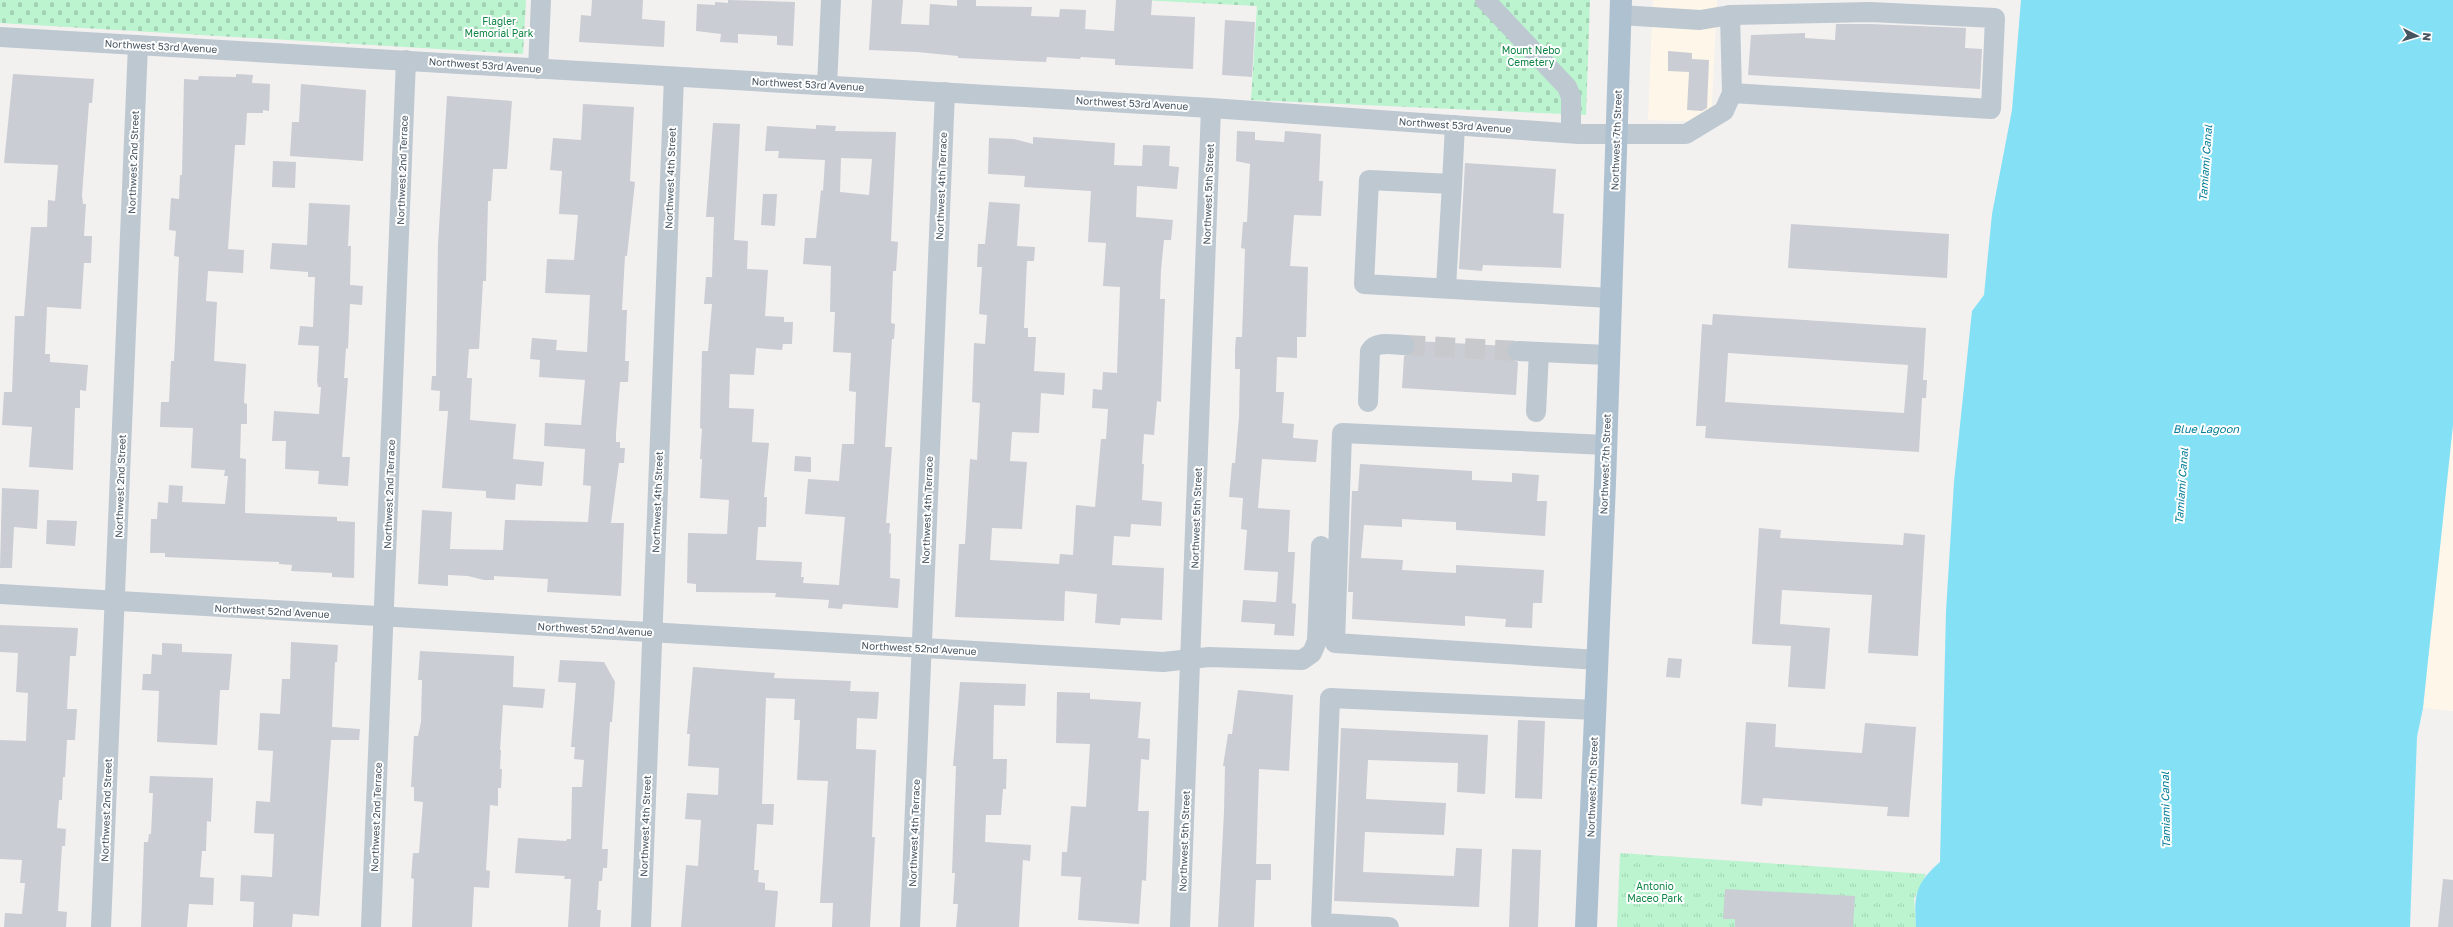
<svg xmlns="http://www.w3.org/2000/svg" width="2453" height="927" font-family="'Golos Text',sans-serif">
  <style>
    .commercial { fill: #fef7e9 }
    .cemetery { fill: url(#cemetery-stones) }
    .park { fill: url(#park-tufts) }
    .water { fill: #84e1f5 }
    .building { fill: #cacdd3; fill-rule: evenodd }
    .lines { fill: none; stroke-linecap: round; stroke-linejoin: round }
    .minor-tunnel { stroke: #c8c9cc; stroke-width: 20; stroke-dasharray: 20 10; stroke-linecap: butt }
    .minor { stroke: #bdc8d1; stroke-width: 20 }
    .major { stroke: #aec1d1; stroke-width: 22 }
    .labels { text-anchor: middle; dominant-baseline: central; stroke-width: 4; stroke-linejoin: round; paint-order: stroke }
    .park-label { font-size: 10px; fill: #0e8445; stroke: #fff }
    .street-label { font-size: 10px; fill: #465460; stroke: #fff }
    .water-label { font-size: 11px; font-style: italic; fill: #037d97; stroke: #fff }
  </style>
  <defs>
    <pattern id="cemetery-stones" width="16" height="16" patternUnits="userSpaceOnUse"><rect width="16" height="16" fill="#bbf4cf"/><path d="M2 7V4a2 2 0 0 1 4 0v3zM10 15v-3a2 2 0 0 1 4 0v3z" fill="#a2d3b4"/></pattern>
    <pattern id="park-tufts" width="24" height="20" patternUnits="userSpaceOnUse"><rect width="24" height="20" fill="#bbf4cf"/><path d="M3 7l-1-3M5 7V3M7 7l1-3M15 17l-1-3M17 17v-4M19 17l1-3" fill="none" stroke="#a2d3b4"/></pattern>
  </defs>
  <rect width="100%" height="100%" fill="#f3f0f0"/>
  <g class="commercial">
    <polygon points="1653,0 1717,0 1711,122 1648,120"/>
    <polygon points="2453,425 2453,711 2423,708"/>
  </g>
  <g class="cemetery">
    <polygon points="0,0 526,0 523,54 0,23"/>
    <polygon points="1139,0 1590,0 1586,115 1251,100 1257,6"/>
  </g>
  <polygon class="park" points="1620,853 1926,874 1914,899 1916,927 1617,927"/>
  <path class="water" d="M 2021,0 L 2453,0 L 2453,425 L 2423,708 L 2417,737 L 2410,927 L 1916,927 C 1914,895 1915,884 1940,862 L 1946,611 L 1954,482 L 1972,311 L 1984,295 L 1992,214 L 2012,110 Z"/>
  <g class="building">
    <polygon points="592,0 643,0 642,19 665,21 664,47 579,42 581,15 591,16"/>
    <polygon points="728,0 795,2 793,46 777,45 777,36 738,34 738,43 720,42 721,34 696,31 697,4 715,5 715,2 728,3"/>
    <polygon points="872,0 903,0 901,24 929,25 930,4 957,6 957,0 976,0 976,6 1032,7 1031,16 1059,17 1060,9 1086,10 1085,29 1114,31 1116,0 1152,0 1151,15 1195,17 1193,69 1115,65 1115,59 1081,57 1080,59 1047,57 1046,62 958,58 958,56 917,52 869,50"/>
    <polygon points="1225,20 1255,22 1252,77 1222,75"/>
    <polygon points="1836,24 1870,24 1966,28 1965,48 1982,49 1980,89 1748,75 1751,35 1805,33 1805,38 1835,40"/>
    <polygon points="1668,51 1692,53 1692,59 1709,60 1707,108 1702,111 1687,110 1689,72 1668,71"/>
    <polygon points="13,74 94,79 92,103 89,103 82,195 83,204 86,204 84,236 92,236 91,263 84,263 81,309 47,307 45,354 50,354 50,362 88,365 86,391 80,390 80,408 75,408 73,470 29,467 32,427 2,425 4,392 12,392 15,316 24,316 31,227 47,227 48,200 55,201 58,165 4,163"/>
    <polygon points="236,74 253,75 252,83 270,84 269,111 263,110 263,113 247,113 245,145 235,145 228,249 244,250 243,273 208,271 206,301 217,302 214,361 246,364 244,403 247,404 247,424 241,424 240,458 246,459 245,513 337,517 337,521 355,522 354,578 332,577 332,573 291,571 292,565 279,564 279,562 165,557 165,553 150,553 151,519 157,519 158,502 168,503 169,485 183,486 182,502 225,504 228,476 224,476 225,470 191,468 193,428 160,427 161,402 169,402 171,361 174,361 179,257 174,256 176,231 169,230 171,198 179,199 180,175 182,175 184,79 198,80 199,76 236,77"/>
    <polygon points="301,84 366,90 363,161 290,156 292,122 299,122"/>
    <polygon points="447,96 512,101 507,169 493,169 491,201 488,201 486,281 483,281 479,349 469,349 467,378 472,378 470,420 516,424 513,459 544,462 542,486 516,484 515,500 486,498 486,491 442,488 448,411 439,411 440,391 431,390 432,376 436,376 438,244"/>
    <polygon points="583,104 634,107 630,181 635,182 627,256 625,256 622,310 627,310 625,361 629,361 628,382 620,382 616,434 616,442 620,442 620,448 625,448 624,463 619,463 611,523 624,523 621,596 547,592 548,579 494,576 494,580 484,580 468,576 448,575 448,586 418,584 422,510 452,512 450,549 503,550 505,520 588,522 591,486 583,485 585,449 544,446 545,423 581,425 585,380 539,377 540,360 530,359 532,338 557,340 556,350 587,352 590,295 545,293 547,259 574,260 578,215 559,214 562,171 550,170 553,138 581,140"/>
    <path d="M 713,123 L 740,124 L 734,240 L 748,241 L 747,269 L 768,270 L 765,316 L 784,317 L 784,322 L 793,322 L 792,344 L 783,344 L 782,350 L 756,348 L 754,375 L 730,374 L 729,408 L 754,409 L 752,442 L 769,443 L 764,497 L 767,497 L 766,527 L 758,527 L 756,560 L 802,562 L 801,577 L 804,577 L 803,583 L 839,585 L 845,517 L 805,514 L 808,479 L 839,481 L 842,444 L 854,444 L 856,392 L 849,391 L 851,353 L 833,352 L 835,312 L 830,312 L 831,266 L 803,264 L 805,238 L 816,238 L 821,190 L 823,191 L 825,160 L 778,158 L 779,151 L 765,151 L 767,126 L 816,129 L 816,125 L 836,126 L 835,131 L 896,132 L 891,241 L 898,242 L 896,271 L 893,271 L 891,323 L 895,324 L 894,339 L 892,339 L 885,447 L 892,447 L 886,523 L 890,523 L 889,534 L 891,533 L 890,578 L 900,579 L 898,608 L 843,604 L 842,609 L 828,608 L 829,600 L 775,597 L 776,593 L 696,592 L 696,584 L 687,583 L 688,533 L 727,534 L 729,500 L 700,498 L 702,459 L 700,459 L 702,429 L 700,428 L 702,351 L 708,351 L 712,304 L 704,304 L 706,277 L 712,277 L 714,217 L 706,217 ZM 841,158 L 872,159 L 869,195 L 840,192 Z"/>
    <polygon points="1237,131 1255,132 1255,140 1284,142 1285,131 1321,134 1319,181 1323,181 1321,216 1294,215 1290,266 1308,267 1306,337 1297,337 1297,358 1277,357 1276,392 1284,392 1282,423 1294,424 1293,438 1318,440 1316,462 1262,459 1258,508 1290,510 1288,552 1295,552 1292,603 1296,604 1294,636 1274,635 1275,624 1241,622 1243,600 1276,602 1278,572 1244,570 1247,530 1241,529 1243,498 1229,497 1232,463 1235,463 1239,417 1240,369 1235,369 1235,349 1236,337 1242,337 1245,249 1241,248 1243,222 1247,222 1250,164 1236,161"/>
    <polygon points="1033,137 1115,143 1114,165 1142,166 1143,145 1170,146 1169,166 1179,167 1177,189 1137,186 1136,217 1173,220 1171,240 1164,240 1161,270 1160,299 1165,299 1161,402 1157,401 1154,435 1144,434 1142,464 1144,464 1142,500 1162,502 1161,526 1131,524 1130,537 1114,536 1112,565 1164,568 1162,620 1121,618 1120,625 1095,623 1097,594 1065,591 1064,621 955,617 959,544 965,544 970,459 977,460 980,403 972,402 974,343 985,344 987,315 979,314 982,267 977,267 978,244 985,244 989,202 1020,204 1017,246 1035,247 1034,261 1027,261 1024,328 1028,328 1028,337 1036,337 1034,371 1065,373 1064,395 1041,393 1039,433 1012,432 1010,461 1027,462 1022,529 992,528 990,560 1059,564 1060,554 1073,555 1076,505 1095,507 1101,439 1106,439 1108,409 1092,408 1093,389 1102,390 1103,372 1117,373 1120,287 1103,286 1106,243 1088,242 1091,191 1024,187 1025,176 988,174 989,138 1014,139 1033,144"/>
    <polygon points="273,161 296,162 295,188 272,187"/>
    <polygon points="1465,163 1556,169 1553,213 1564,214 1561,268 1483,265 1482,271 1459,269"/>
    <polygon points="763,194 777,194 775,226 761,225"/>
    <polygon points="309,203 350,205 348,246 351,246 350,285 363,286 362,305 350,304 348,349 346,348 344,378 348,378 342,457 350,457 348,486 318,484 319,471 285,469 286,441 272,441 274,411 319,414 321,387 318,387 317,381 319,346 298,345 300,326 313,327 315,277 308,277 308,272 270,269 272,243 307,245"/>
    <polygon points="1791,224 1949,234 1947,278 1788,268"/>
    <path d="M 1713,314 L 1926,328 L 1923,380 L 1927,380 L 1926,398 L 1922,398 L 1919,452 L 1705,438 L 1706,426 L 1696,426 L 1702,324 L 1712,325 ZM 1728,353 L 1908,365 L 1904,413 L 1725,402 Z"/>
    <polygon points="1416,341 1508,346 1508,357 1518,362 1516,395 1402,388 1404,356 1414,351"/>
    <polygon points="795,456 811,457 811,472 794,471"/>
    <polygon points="1360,464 1472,471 1472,480 1512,482 1512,473 1539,475 1537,501 1547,501 1545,536 1456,530 1456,522 1402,519 1402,527 1364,525 1361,558 1403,560 1402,570 1456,573 1456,565 1544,570 1542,603 1533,603 1532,628 1505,627 1506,619 1465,616 1465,626 1352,619 1353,592 1348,592 1352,491 1358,491"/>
    <polygon points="2,488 39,490 37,529 14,527 12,568 0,568"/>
    <polygon points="47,520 77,521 75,546 46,544"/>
    <polygon points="1759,528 1781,530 1780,538 1903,545 1904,533 1925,535 1918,656 1868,653 1872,595 1782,590 1780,624 1830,628 1825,689 1788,687 1791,646 1752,644"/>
    <polygon points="0,625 78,628 76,656 70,656 67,709 77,709 75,740 67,740 65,777 63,777 62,800 59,800 57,828 66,829 65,846 62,846 58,911 67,912 66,927 4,927 5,913 22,914 25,883 20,883 22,860 0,859 0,740 26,741 28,693 16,692 18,653 0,652"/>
    <polygon points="291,642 338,645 337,662 335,662 332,727 360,729 359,740 331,740 319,916 293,914 292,927 253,927 254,902 240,901 241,875 272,877 274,834 254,833 256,801 270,802 273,751 258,750 260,713 280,714 282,679 290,679"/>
    <polygon points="162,643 182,644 182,652 232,654 229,690 220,690 217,745 157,742 159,691 142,690 143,674 151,674 152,654 162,655"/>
    <polygon points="420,651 514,656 513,687 545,689 543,708 503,705 500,750 501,750 500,769 502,769 501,788 498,788 498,806 490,805 486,870 490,871 489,888 474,887 472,927 412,927 414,879 411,878 413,853 419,853 423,802 414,801 414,787 411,787 414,736 418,736 421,722 422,680 418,680"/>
    <polygon points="1668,658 1682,659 1680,678 1666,677"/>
    <polygon points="560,660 604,662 615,682 612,722 610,722 602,849 608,849 607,868 603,868 602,881 599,881 597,910 601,910 600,927 568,927 571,879 564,879 565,876 515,873 518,838 566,841 567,839 571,839 572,787 582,787 584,760 574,759 575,747 571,747 576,683 558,682"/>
    <polygon points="693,667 775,673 774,678 851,681 850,691 879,692 877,719 857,718 856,749 876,750 872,837 875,837 870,927 832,927 833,903 820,903 828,781 797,780 800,720 794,720 795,699 766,698 762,804 774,804 773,825 757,824 754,870 759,870 758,882 765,883 765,890 778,891 775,927 681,927 686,865 698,866 701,820 685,819 687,793 718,795 719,768 688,766 690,734 687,734"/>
    <polygon points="960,682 1026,684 1025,706 994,705 993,759 1007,759 1006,789 1003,789 1001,815 986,815 985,842 1031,845 1030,861 1023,860 1019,927 956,927 958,904 953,904 955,873 952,873 956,766 953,766"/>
    <polygon points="1238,690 1293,695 1289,771 1259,769 1256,864 1271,864 1271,880 1256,880 1254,927 1218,927 1224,812 1225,766 1223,766 1228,734 1232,734"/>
    <polygon points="1057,692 1090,693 1090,699 1141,702 1138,738 1150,739 1149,760 1141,759 1138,811 1149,811 1146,881 1142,880 1139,924 1078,920 1081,877 1061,876 1062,852 1067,852 1071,806 1086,807 1090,744 1056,743"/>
    <polygon points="1518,720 1545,721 1542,799 1515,798"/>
    <polygon points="1746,722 1776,724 1775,747 1862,753 1865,723 1916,727 1909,817 1887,816 1888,807 1763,798 1762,806 1741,804"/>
    <polygon points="1341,728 1488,735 1485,794 1457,792 1458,763 1368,760 1366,799 1446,803 1444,835 1365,832 1363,872 1454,876 1456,848 1482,849 1479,907 1334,901"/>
    <polygon points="150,776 213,778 211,822 207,821 206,851 202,851 200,877 214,878 213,905 189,904 187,927 141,927 144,842 148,842 149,834 151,834 153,793 149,793"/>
    <polygon points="1512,849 1541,850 1538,927 1509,927"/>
    <polygon points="2443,879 2453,880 2453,927 2438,927"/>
    <polygon points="1725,889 1855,896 1853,927 1735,927 1735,919 1723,919"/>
  </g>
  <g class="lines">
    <polyline class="minor-tunnel" points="1405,345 1518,351"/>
    <g class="minor">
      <polyline points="1485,0 1567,87 1571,97 1571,133"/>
      <polyline points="1730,15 1732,93"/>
      <polyline points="0,37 1211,108 1579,134 1686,134 1724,111 1732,93 1991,109 1995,18 1870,12 1730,15 1700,20 1620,15"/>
      <polyline points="538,69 541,0"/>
      <polyline points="827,85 831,0"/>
      <polyline points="1455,125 1452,184 1369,180 1364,284 1610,298"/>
      <polyline points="1446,287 1452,184"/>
      <polyline points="1518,351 1539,352"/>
      <path d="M 1368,402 L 1370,351 C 1377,340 1394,345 1405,345"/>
      <polyline points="1536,412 1539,352 1608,355"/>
      <polyline points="0,594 1163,662 1209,657 1302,660 1312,653 1317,641 1321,546"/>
      <polyline points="1598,660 1335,643 1342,433 1606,445"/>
      <polyline points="101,927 138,45"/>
      <polyline points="371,927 406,60"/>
      <polyline points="641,927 674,77"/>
      <polyline points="910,927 945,92"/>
      <polyline points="1180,927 1211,108"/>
      <polyline points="1389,927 1321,923 1330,698 1596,710"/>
    </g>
    <polyline class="major" points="1586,927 1605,483 1621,0"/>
  </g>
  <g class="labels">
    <g class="park-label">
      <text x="499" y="21">Flagler<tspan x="499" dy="12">Memorial Park</tspan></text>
      <text x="1531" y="50">Mount Nebo<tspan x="1531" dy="12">Cemetery</tspan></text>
      <text x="1655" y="886">Antonio<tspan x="1655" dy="12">Maceo Park</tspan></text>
    </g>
    <g class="street-label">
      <text transform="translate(161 46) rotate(3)">Northwest 53rd Avenue</text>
      <text transform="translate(485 65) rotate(4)">Northwest 53rd Avenue</text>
      <text transform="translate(808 84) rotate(3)">Northwest 53rd Avenue</text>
      <text transform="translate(1132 103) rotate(3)">Northwest 53rd Avenue</text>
      <text transform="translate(1455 125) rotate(4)">Northwest 53rd Avenue</text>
      <text transform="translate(1616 140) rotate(-88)">Northwest 7th Street</text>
      <text transform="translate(133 162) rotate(-88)">Northwest 2nd Street</text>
      <text transform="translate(402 170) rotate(-88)">Northwest 2nd Terrace</text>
      <text transform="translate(670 178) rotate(-88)">Northwest 4th Street</text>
      <text transform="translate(941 186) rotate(-88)">Northwest 4th Terrace</text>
      <text transform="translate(1208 194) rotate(-88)">Northwest 5th Street</text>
      <text transform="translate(1605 464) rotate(-88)">Northwest 7th Street</text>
      <text transform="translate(120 486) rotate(-88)">Northwest 2nd Street</text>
      <text transform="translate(389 494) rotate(-88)">Northwest 2nd Terrace</text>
      <text transform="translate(657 502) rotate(-88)">Northwest 4th Street</text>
      <text transform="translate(927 510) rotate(-88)">Northwest 4th Terrace</text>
      <text transform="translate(1196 518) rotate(-88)">Northwest 5th Street</text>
      <text transform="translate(272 611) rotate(3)">Northwest 52nd Avenue</text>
      <text transform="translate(595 629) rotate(3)">Northwest 52nd Avenue</text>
      <text transform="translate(919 648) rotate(3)">Northwest 52nd Avenue</text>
      <text transform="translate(1592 787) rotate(-88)">Northwest 7th Street</text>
      <text transform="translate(106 810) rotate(-88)">Northwest 2nd Street</text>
      <text transform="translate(376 817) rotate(-88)">Northwest 2nd Terrace</text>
      <text transform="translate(645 826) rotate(-88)">Northwest 4th Street</text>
      <text transform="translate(914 833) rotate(-88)">Northwest 4th Terrace</text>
      <text transform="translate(1184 841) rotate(-88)">Northwest 5th Street</text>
    </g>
    <g class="water-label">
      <text transform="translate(2205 163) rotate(-86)">Tamiami Canal</text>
      <text x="2206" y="428">Blue Lagoon</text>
      <text transform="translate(2181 486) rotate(-86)">Tamiami Canal</text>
      <text transform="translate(2165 810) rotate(-91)">Tamiami Canal</text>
    </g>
  </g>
  <g transform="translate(2417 36) rotate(95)" stroke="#ffffff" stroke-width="3" paint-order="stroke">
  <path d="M0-3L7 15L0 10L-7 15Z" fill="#465460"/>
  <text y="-6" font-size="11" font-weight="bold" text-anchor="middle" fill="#465460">N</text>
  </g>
</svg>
